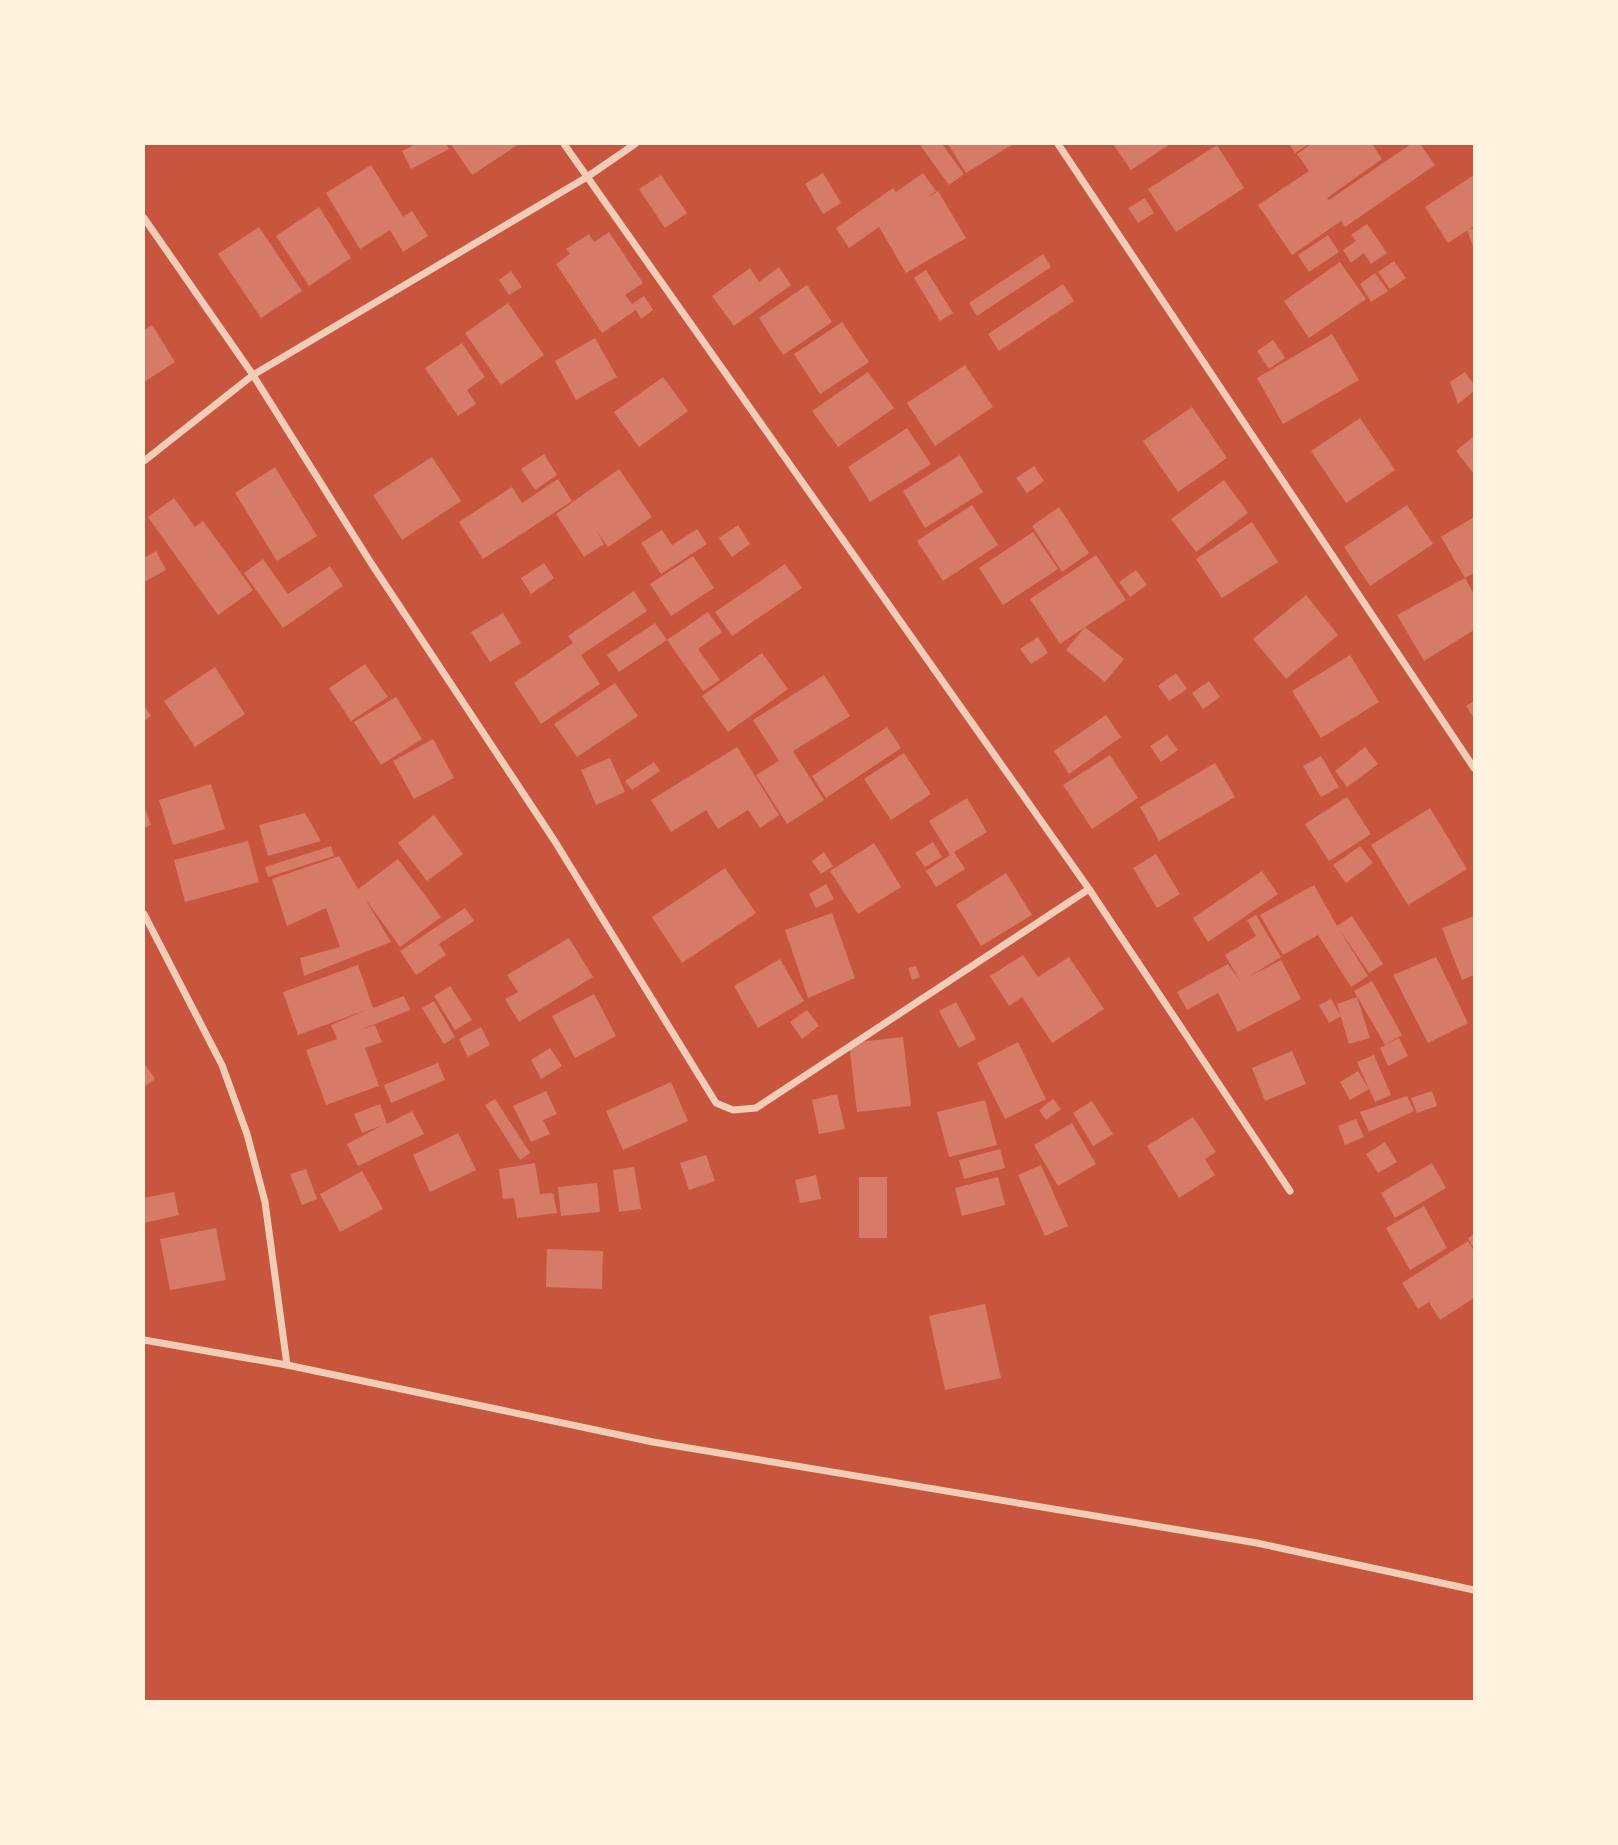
<svg xmlns="http://www.w3.org/2000/svg" width="1618" height="1845" font-family="Bitter,serif">
  <style>
    .building { fill: #d67c66 }
    .lines { fill: none; stroke-linecap: round; stroke-linejoin: round }
    .minor { stroke: #f1ccb7; stroke-width: 7 }
  </style>
  <rect width="100%" height="100%" fill="#c8553d"/>
  <g class="building">
    <polygon points="416,144 446,144 449,149 411,169 402,151"/>
    <polygon points="451,144 519,144 472,175"/>
    <polygon points="923,144 942,144 964,174 949,185 920,145"/>
    <polygon points="948,144 1013,144 966,173"/>
    <polygon points="1113,144 1170,144 1131,170"/>
    <polygon points="1289,144 1309,144 1295,153"/>
    <polygon points="1311,144 1372,144 1382,159 1327,198 1329,200 1411,144 1420,144 1435,165 1345,227 1341,221 1292,255 1258,205 1309,171 1297,154"/>
    <polygon points="1217,145 1244,188 1176,232 1148,189"/>
    <polygon points="371,165 403,217 412,211 428,236 403,252 390,230 360,249 326,193"/>
    <polygon points="823,173 841,203 823,214 805,184"/>
    <polygon points="923,173 936,191 925,199 938,191 966,238 906,273 879,227 849,248 836,228 893,188 896,192"/>
    <polygon points="661,175 687,213 665,228 639,189"/>
    <polygon points="1474,175 1474,226 1448,243 1425,207"/>
    <polygon points="1145,198 1154,213 1138,223 1128,208"/>
    <polygon points="319,207 351,258 309,286 276,236"/>
    <polygon points="1367,224 1387,253 1371,264 1364,253 1351,263 1343,250 1356,241 1351,235"/>
    <polygon points="259,227 302,291 261,318 218,254"/>
    <polygon points="1474,228 1474,249 1467,230"/>
    <polygon points="609,232 643,283 625,295 632,304 644,296 653,310 641,319 636,310 602,333 556,264 570,254 566,249 589,234 594,242"/>
    <polygon points="1328,235 1339,252 1309,272 1298,255"/>
    <polygon points="1043,254 1051,267 977,316 969,303"/>
    <polygon points="1394,261 1406,278 1390,289 1378,272"/>
    <polygon points="1340,262 1366,299 1309,338 1284,301"/>
    <polygon points="779,267 791,285 734,326 712,296 750,268 759,282"/>
    <polygon points="926,270 953,313 940,321 914,278"/>
    <polygon points="511,271 522,287 509,295 499,280"/>
    <polygon points="1375,273 1388,291 1371,302 1360,284"/>
    <polygon points="1063,284 1074,301 999,351 988,334"/>
    <polygon points="807,285 832,322 783,355 759,318"/>
    <polygon points="508,303 544,355 501,385 465,333"/>
    <polygon points="842,322 869,362 820,394 794,354"/>
    <polygon points="152,325 175,362 144,382 144,330"/>
    <polygon points="1332,334 1359,380 1283,424 1257,378"/>
    <polygon points="595,338 617,377 576,400 555,361"/>
    <polygon points="1273,340 1285,358 1269,369 1257,351"/>
    <polygon points="462,343 485,377 467,390 476,404 458,416 425,368"/>
    <polygon points="965,365 993,407 935,446 907,403"/>
    <polygon points="868,372 894,408 838,447 812,411"/>
    <polygon points="1465,372 1474,385 1474,391 1458,404 1450,382"/>
    <polygon points="663,377 688,411 639,447 614,412"/>
    <polygon points="1192,407 1227,458 1178,492 1143,441"/>
    <polygon points="1360,418 1395,470 1346,503 1311,451"/>
    <polygon points="907,428 931,464 870,502 848,467"/>
    <polygon points="1474,436 1474,474 1456,451"/>
    <polygon points="544,454 557,475 535,490 521,469"/>
    <polygon points="960,455 983,492 925,528 903,491"/>
    <polygon points="432,457 461,501 402,540 373,495"/>
    <polygon points="1034,466 1044,481 1027,493 1016,478"/>
    <polygon points="275,467 317,536 277,561 235,493"/>
    <polygon points="619,469 652,517 608,547 596,530 604,544 584,557 556,514"/>
    <polygon points="558,479 572,501 483,559 459,522 512,487 522,503"/>
    <polygon points="1224,480 1248,513 1196,552 1171,519"/>
    <polygon points="174,498 195,527 203,521 253,590 218,615 148,517"/>
    <polygon points="972,505 998,545 943,581 917,541"/>
    <polygon points="1407,505 1433,544 1370,586 1344,547"/>
    <polygon points="1059,507 1089,553 1062,572 1032,526"/>
    <polygon points="1474,517 1474,573 1465,578 1474,594 1474,630 1424,661 1397,615 1465,578 1441,537"/>
    <polygon points="1252,522 1278,562 1222,598 1196,559"/>
    <polygon points="738,525 750,544 732,557 719,538"/>
    <polygon points="697,529 707,544 661,574 641,543 662,530 672,545"/>
    <polygon points="1033,532 1058,569 1003,605 979,568"/>
    <polygon points="156,551 166,570 144,582 144,558"/>
    <polygon points="1096,555 1126,600 1085,627 1124,659 1105,682 1066,650 1085,627 1060,644 1030,599"/>
    <polygon points="693,556 714,588 671,616 650,584"/>
    <polygon points="263,559 288,594 330,566 343,586 283,628 244,573"/>
    <polygon points="544,563 554,578 531,594 521,578"/>
    <polygon points="785,564 802,588 732,636 715,612"/>
    <polygon points="1136,570 1147,585 1130,597 1119,582"/>
    <polygon points="634,591 647,611 581,655 600,684 541,724 514,683 573,643 568,636"/>
    <polygon points="1306,595 1338,635 1286,679 1253,639"/>
    <polygon points="708,612 722,632 698,649 720,680 703,691 667,640"/>
    <polygon points="503,613 521,643 490,662 471,632"/>
    <polygon points="655,623 667,640 619,672 607,655"/>
    <polygon points="1038,637 1048,653 1031,664 1020,649"/>
    <polygon points="762,653 788,689 728,732 702,696"/>
    <polygon points="1350,655 1379,702 1321,738 1292,691"/>
    <polygon points="365,664 388,697 351,721 329,688"/>
    <polygon points="215,667 245,714 195,747 164,701"/>
    <polygon points="1176,673 1187,689 1169,701 1158,686"/>
    <polygon points="824,675 850,716 793,751 824,800 787,824 756,775 779,761 753,720"/>
    <polygon points="1209,681 1220,697 1203,709 1192,693"/>
    <polygon points="615,683 638,716 577,757 554,724"/>
    <polygon points="396,697 422,739 381,765 354,722"/>
    <polygon points="1474,701 1474,718 1466,706"/>
    <polygon points="144,705 151,716 144,721"/>
    <polygon points="1106,715 1121,737 1069,774 1054,751"/>
    <polygon points="887,727 901,748 826,798 812,776"/>
    <polygon points="1167,735 1178,750 1161,762 1150,746"/>
    <polygon points="433,739 454,778 414,799 393,761"/>
    <polygon points="737,747 779,815 760,828 748,810 718,829 706,810 671,832 651,800"/>
    <polygon points="1365,747 1378,764 1347,787 1335,771"/>
    <polygon points="904,753 931,794 891,820 864,779"/>
    <polygon points="1110,755 1138,798 1092,829 1063,785"/>
    <polygon points="1321,756 1339,787 1321,797 1303,766"/>
    <polygon points="610,758 625,792 596,805 581,770"/>
    <polygon points="654,762 660,771 632,790 625,781"/>
    <polygon points="1215,763 1235,797 1159,841 1140,807"/>
    <polygon points="211,784 225,829 173,845 159,800"/>
    <polygon points="1347,797 1371,834 1329,861 1305,824"/>
    <polygon points="967,798 987,832 954,852 965,869 936,887 926,871 950,855 929,821"/>
    <polygon points="144,806 151,825 144,828"/>
    <polygon points="1430,808 1467,869 1408,905 1371,845"/>
    <polygon points="305,813 321,841 268,856 259,825"/>
    <polygon points="434,815 463,854 427,881 398,843"/>
    <polygon points="248,841 259,882 185,902 174,860"/>
    <polygon points="933,842 942,857 925,867 915,853"/>
    <polygon points="874,843 901,887 858,914 830,871"/>
    <polygon points="331,846 334,856 268,877 265,867"/>
    <polygon points="1360,846 1373,863 1346,883 1333,865"/>
    <polygon points="824,852 833,866 821,874 812,861"/>
    <polygon points="1156,854 1180,894 1157,908 1133,868"/>
    <polygon points="339,856 358,889 398,859 441,917 400,947 364,897 391,942 304,976 300,958 340,947 326,908 287,926 272,879"/>
    <polygon points="725,868 756,913 682,963 652,917"/>
    <polygon points="1262,871 1278,894 1208,942 1193,918"/>
    <polygon points="1006,873 1032,915 981,946 956,905"/>
    <polygon points="826,884 834,899 816,908 809,894"/>
    <polygon points="1314,885 1337,926 1352,916 1383,964 1369,973 1339,929 1368,976 1351,987 1318,935 1283,955 1260,915"/>
    <polygon points="465,908 474,921 439,944 446,955 416,975 400,951"/>
    <polygon points="832,913 855,978 808,998 785,930"/>
    <polygon points="1256,915 1281,957 1248,977 1281,960 1301,999 1238,1032 1218,993 1187,1010 1177,992 1228,964 1241,982 1225,955 1256,936 1247,920"/>
    <polygon points="1474,916 1474,975 1462,980 1442,928"/>
    <polygon points="569,938 593,977 519,1022 505,999 518,992 507,975"/>
    <polygon points="1023,955 1038,977 1069,957 1104,1009 1052,1043 1022,997 1009,1006 990,976"/>
    <polygon points="1436,957 1468,1023 1428,1043 1393,975"/>
    <polygon points="780,959 804,1001 758,1028 734,986"/>
    <polygon points="358,965 373,1008 404,996 410,1010 357,1031 375,1025 382,1042 365,1048 379,1086 326,1105 306,1050 337,1039 331,1025 369,1009 298,1035 283,992"/>
    <polygon points="916,966 920,977 912,980 908,968"/>
    <polygon points="1372,981 1402,1035 1385,1045 1354,991"/>
    <polygon points="450,986 472,1020 455,1030 434,996"/>
    <polygon points="594,994 616,1036 575,1058 552,1016"/>
    <polygon points="1357,997 1370,1038 1349,1044 1337,1004"/>
    <polygon points="1331,999 1341,1016 1329,1023 1319,1005"/>
    <polygon points="434,1001 455,1037 444,1044 422,1008"/>
    <polygon points="956,1002 976,1039 959,1048 939,1011"/>
    <polygon points="807,1010 819,1026 802,1039 790,1022"/>
    <polygon points="481,1027 490,1045 468,1057 459,1039"/>
    <polygon points="903,1037 911,1106 857,1112 849,1043"/>
    <polygon points="1399,1038 1408,1056 1388,1066 1380,1048"/>
    <polygon points="1018,1042 1046,1099 1005,1119 977,1063"/>
    <polygon points="550,1048 562,1066 541,1079 531,1060"/>
    <polygon points="1292,1051 1306,1084 1265,1101 1252,1068"/>
    <polygon points="1374,1055 1391,1095 1375,1102 1357,1062"/>
    <polygon points="144,1063 155,1079 144,1087"/>
    <polygon points="438,1063 445,1080 391,1103 384,1085"/>
    <polygon points="1358,1071 1369,1089 1350,1100 1340,1082"/>
    <polygon points="671,1082 688,1121 623,1150 606,1111"/>
    <polygon points="546,1091 557,1114 543,1120 550,1134 531,1142 513,1106"/>
    <polygon points="1432,1091 1437,1106 1417,1113 1411,1098"/>
    <polygon points="837,1094 845,1129 819,1134 812,1100"/>
    <polygon points="1407,1096 1414,1111 1369,1132 1360,1112"/>
    <polygon points="495,1099 530,1153 520,1160 485,1105"/>
    <polygon points="1053,1099 1061,1109 1046,1120 1039,1110"/>
    <polygon points="985,1100 997,1145 949,1157 937,1112"/>
    <polygon points="1092,1101 1113,1134 1093,1146 1073,1113"/>
    <polygon points="380,1104 387,1124 412,1111 424,1134 358,1166 347,1144 383,1125 362,1133 354,1114"/>
    <polygon points="1193,1117 1216,1152 1205,1159 1215,1175 1179,1198 1147,1146"/>
    <polygon points="1356,1119 1364,1137 1345,1145 1338,1126"/>
    <polygon points="1072,1123 1096,1164 1058,1186 1034,1145"/>
    <polygon points="458,1133 476,1170 430,1192 413,1155"/>
    <polygon points="1385,1142 1397,1162 1378,1173 1366,1154"/>
    <polygon points="1000,1149 1005,1168 964,1179 959,1160"/>
    <polygon points="706,1155 715,1181 689,1190 680,1163"/>
    <polygon points="535,1163 540,1194 553,1193 557,1213 517,1218 514,1198 503,1199 499,1169"/>
    <polygon points="1432,1163 1446,1188 1395,1218 1381,1193"/>
    <polygon points="1041,1165 1068,1226 1045,1236 1018,1175"/>
    <polygon points="634,1167 641,1209 619,1212 613,1170"/>
    <polygon points="306,1169 317,1199 302,1205 290,1174"/>
    <polygon points="362,1171 383,1209 340,1232 320,1194"/>
    <polygon points="816,1175 821,1199 800,1203 795,1180"/>
    <rect x="859" y="1177" width="28" height="61"/>
    <polygon points="998,1177 1005,1205 962,1216 955,1188"/>
    <polygon points="597,1183 600,1212 561,1216 558,1187"/>
    <polygon points="174,1192 179,1215 144,1223 144,1198"/>
    <polygon points="1424,1206 1447,1248 1410,1270 1386,1228"/>
    <polygon points="216,1228 226,1280 170,1290 160,1239"/>
    <polygon points="1474,1234 1474,1249 1468,1238"/>
    <polygon points="1468,1241 1474,1251 1474,1298 1440,1320 1429,1302 1418,1309 1402,1283"/>
    <polygon points="547,1249 603,1251 602,1289 546,1287"/>
    <polygon points="985,1304 1001,1378 945,1390 929,1316"/>
  </g>
  <g class="lines">
    <g class="minor">
      <polyline points="564,144 1089,889 1290,1191"/>
      <polyline points="1058,144 1474,768"/>
      <polyline points="144,218 253,375 371,563 554,840 716,1103 733,1110 756,1108 1089,889"/>
      <polyline points="144,461 253,375 587,177 635,144"/>
      <polyline points="144,914 222,1065 247,1134 265,1202 287,1365"/>
      <polyline points="144,1340 287,1365 653,1442 1257,1543 1474,1590"/>
    </g>
  </g>
  <rect width="1618" height="1845" fill="none" stroke="#fff3e0" stroke-width="290"/>
</svg>
